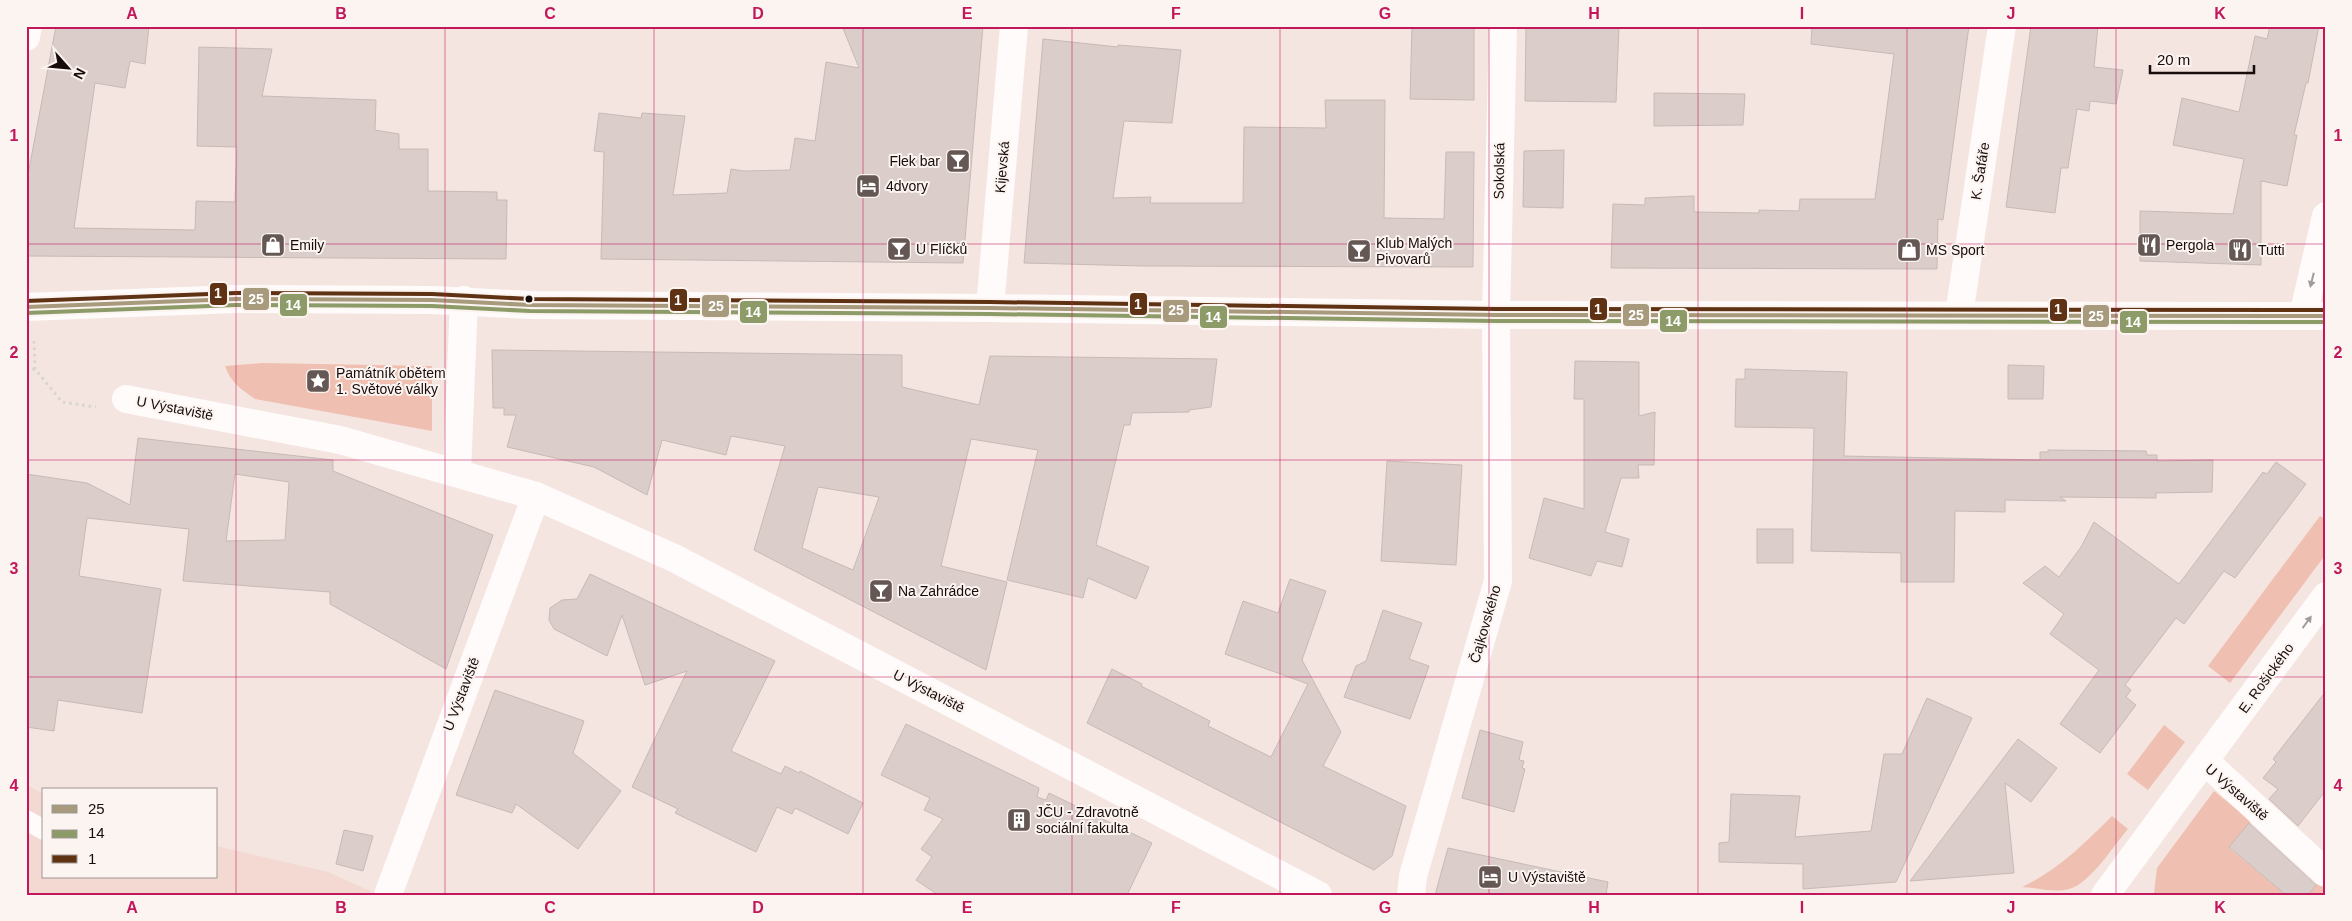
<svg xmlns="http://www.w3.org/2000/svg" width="2352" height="921" font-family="Arial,sans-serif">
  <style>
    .built { fill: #f3d9d1 }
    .green { fill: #efc0b1 }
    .building { fill: #dbcdc9; stroke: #c7bab6; fill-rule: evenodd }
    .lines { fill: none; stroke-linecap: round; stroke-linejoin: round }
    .path { stroke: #d8d4d2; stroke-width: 3; stroke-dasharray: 2.5 4; stroke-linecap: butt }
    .service { stroke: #fefbfa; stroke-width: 20 }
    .minor { stroke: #fefbfa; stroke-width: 28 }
    .tertiary { stroke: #fefbfa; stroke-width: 28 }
    .bus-1-casing { stroke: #fbf4f1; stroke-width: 8 }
    .bus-2-casing { stroke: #fbf4f1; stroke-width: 8 }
    .bus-3-casing { stroke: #fbf4f1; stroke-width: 8 }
    .bus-1 { stroke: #a89a7c; stroke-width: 4 }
    .bus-2 { stroke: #8d9b69; stroke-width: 4 }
    .bus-3 { stroke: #603214; stroke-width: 4 }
    .oneway { fill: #a29b9a }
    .grid { fill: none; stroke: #c2185b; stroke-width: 1; stroke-opacity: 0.55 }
    .bus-dot { fill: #170c09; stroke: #fbf4f1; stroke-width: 2 }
    .labels { text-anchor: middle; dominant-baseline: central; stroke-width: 4; stroke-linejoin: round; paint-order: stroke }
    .poi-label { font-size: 14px; fill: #170c09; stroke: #fbf4f1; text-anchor: start }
    .street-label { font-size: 14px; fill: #170c09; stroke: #fbf4f1 }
    .line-badge { stroke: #fbf4f1; stroke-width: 2 }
    .badge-label { font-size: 14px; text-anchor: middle; font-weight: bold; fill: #fff }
    .neatline { fill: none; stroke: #c2185b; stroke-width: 2 }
    .grid-label { font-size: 16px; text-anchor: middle; font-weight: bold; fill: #c2185b }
  </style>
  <rect width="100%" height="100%" fill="#f5e5e0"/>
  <polygon class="built" points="26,785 44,794 44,877 216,877 216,846 328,872 379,895 26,895"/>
  <g class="green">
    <path d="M 263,363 L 432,366 L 432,431 L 255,399 C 241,389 231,383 225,366 Z"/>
    <polygon points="2320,516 2326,520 2326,554 2230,683 2208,666"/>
    <polygon points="2164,725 2185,742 2148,790 2127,774"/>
    <polygon points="2214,791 2251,821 2229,848 2286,895 2151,895 2154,893 2157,868"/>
    <path d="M 2112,816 L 2128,829 C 2114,845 2090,884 2069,889 C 2055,893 2037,888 2022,887 C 2058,870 2084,844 2112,816 Z"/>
    <polygon points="2321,879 2326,884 2326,895 2308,895"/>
  </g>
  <g class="building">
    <polygon points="56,26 149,26 145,64 130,61 125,88 95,83 74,228 195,230 196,201 235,202 237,147 197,146 199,47 272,49 262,96 376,100 375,130 399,134 399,149 428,149 428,191 497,192 497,200 507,200 506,259 26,256 26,185"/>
    <polygon points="842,26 983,26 963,263 601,259 604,152 594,151 599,113 641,118 642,113 685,116 673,195 727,193 731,169 744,171 790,170 795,138 815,141 826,62 859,68"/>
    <polygon points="1412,26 1474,26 1474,100 1410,99"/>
    <polygon points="1526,26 1619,26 1616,102 1525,101"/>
    <polygon points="1812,26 1969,26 1943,220 1938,219 1937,269 1611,268 1613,204 1645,205 1645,198 1694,196 1694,212 1759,213 1759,210 1799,211 1800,199 1875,199 1894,54 1811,44"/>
    <polygon points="2031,26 2098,26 2094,67 2123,70 2116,104 2090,101 2089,111 2077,109 2068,168 2061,168 2055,213 2006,207"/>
    <polygon points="2270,26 2319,26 2308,83 2306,83 2294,135 2297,135 2287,186 2261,181 2261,265 2140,261 2140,211 2233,214 2244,159 2173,145 2182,98 2239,112 2255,36 2267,39"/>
    <polygon points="1043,39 1118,47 1118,45 1181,50 1172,123 1124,121 1113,198 1151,197 1150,203 1243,203 1244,127 1326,128 1325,100 1385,100 1384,218 1444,219 1446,152 1474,152 1473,267 1143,266 1024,263"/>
    <polygon points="1654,93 1745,94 1743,125 1654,126"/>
    <polygon points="1564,150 1563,208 1523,207 1524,151"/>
    <path d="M 492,350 L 902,355 L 902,387 L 979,405 L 990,356 L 1217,359 L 1211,407 L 1189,410 L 1189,412 L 1132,413 L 1130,425 L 1124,425 L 1096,545 L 1149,567 L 1136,599 L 1088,578 L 1083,598 L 1007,580 L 1038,450 L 971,439 L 941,566 L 1007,582 L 986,670 L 754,550 L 785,446 L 731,436 L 726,455 L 662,440 L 647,495 L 594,467 L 507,447 L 516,415 L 504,415 L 504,408 L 493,408 ZM 818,487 L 879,497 L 853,570 L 802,548 Z"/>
    <polygon points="1575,361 1639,362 1639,416 1655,412 1654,465 1638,465 1639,478 1621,478 1605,532 1629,539 1622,567 1597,561 1591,576 1529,558 1544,498 1584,509 1584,399 1574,399"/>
    <polygon points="2008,365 2044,366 2043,399 2008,399"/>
    <polygon points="1745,369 1847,372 1844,456 2040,460 2040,452 2048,452 2048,450 2146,451 2147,455 2157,455 2157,461 2213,460 2212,492 2156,493 2156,498 2060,497 2066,501 2005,500 2005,512 1955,511 1954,582 1901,582 1901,553 1811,551 1814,428 1735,427 1736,379 1745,379"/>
    <path d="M 138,438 L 333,460 L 333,471 L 493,535 L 446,669 L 330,604 L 330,592 L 183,581 L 189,529 L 87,518 L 79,576 L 161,589 L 142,713 L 58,700 L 54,731 L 26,727 L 26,474 L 87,483 L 130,505 ZM 235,474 L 289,482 L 285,540 L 226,541 Z"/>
    <polygon points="1387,461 1462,465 1456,565 1381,561"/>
    <polygon points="2276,462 2306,484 2235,578 2224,571 2184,624 2176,618 2125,685 2131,690 2126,697 2136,705 2100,753 2060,724 2099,670 2050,634 2064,614 2023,583 2045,566 2059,577 2081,547 2094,522 2179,584 2263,472 2267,474"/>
    <rect x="1757" y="529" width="36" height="34"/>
    <polygon points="590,574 775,661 731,751 781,774 785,766 799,773 800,771 863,803 848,834 795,808 792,814 777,807 756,852 675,813 678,809 632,787 687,671 645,685 622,615 607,656 554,629 549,620 550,608 562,600 577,599"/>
    <polygon points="1290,579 1326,591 1302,660 1341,732 1323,766 1406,806 1392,856 1374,870 1087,723 1112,669 1142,684 1141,686 1210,721 1208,726 1271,757 1308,684 1225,654 1243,601 1278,613"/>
    <polygon points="1383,610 1422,623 1409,659 1429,666 1410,719 1344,697 1356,666 1366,661"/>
    <polygon points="495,690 584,721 573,753 621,791 578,849 516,804 512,813 456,795"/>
    <polygon points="2326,691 2326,790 2298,826 2269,799 2278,789 2263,778 2276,762 2273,759"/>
    <polygon points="1927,698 1972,718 1896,882 1803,889 1803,864 1719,862 1719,843 1729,842 1731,794 1800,796 1795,837 1871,831 1884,754 1902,754"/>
    <polygon points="906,724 1039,788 1037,797 1046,800 1049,793 1152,843 1127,895 938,895 916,880 932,857 921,849 943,819 924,810 930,798 881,775"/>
    <polygon points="1480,730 1523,742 1519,760 1524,761 1522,768 1525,769 1514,812 1462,798"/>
    <polygon points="2018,739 2057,768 2031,802 2005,783 2014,873 1910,881"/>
    <polygon points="2249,823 2316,885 2308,895 2286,895 2229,847"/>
    <polygon points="344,830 373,836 363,871 336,864"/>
    <polygon points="1448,848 1608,882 1606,895 1435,895"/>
  </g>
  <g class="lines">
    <g class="path">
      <polyline points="34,341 35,369 62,402 96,407"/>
      <polyline points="26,370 35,369"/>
    </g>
    <polyline class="service" points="26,820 44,830"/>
    <g class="minor">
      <polyline points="990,308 1014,26"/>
      <polyline points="1959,315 2002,26"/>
      <polyline points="2303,316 2326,216"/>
      <polyline points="126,399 340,440 536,496 674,558 1318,895"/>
      <polyline points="457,472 464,300"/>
      <polyline points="2205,761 2326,873"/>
      <polyline points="389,892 536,496"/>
      <polyline points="1411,895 1413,876 1498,581 1496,315 1503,26"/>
      <polyline points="2105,895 2326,596"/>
    </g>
    <g class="tertiary">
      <polyline points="26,37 28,26"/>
      <polyline points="26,307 236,299 432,300 530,305 990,308 1496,315 2326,316"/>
    </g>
    <defs>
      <polyline id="bus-1" points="26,307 236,299 432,300 530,305 990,308 1496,315 2326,316"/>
      <polyline id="bus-2" points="26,313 236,305 432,306 530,311 990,314 1496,321 2326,322"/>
      <polyline id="bus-3" points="26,301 236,293 432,294 530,299 990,302 1496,309 2326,310"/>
    </defs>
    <use href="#bus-1" class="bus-1-casing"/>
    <use href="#bus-2" class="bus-2-casing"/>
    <use href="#bus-3" class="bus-3-casing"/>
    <use href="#bus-1" class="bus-1"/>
    <use href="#bus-2" class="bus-2"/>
    <use href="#bus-3" class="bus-3"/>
  </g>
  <defs><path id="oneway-solid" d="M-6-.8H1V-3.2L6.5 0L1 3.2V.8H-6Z" transform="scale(1.25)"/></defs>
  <g class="oneway">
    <use href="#oneway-solid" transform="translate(2312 280) rotate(104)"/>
    <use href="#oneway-solid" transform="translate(2307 622) rotate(-54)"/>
  </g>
  <path class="grid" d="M 236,26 L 236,895M 445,26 L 445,895M 654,26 L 654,895M 863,26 L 863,895M 1072,26 L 1072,895M 1280,26 L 1280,895M 1489,26 L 1489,895M 1698,26 L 1698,895M 1907,26 L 1907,895M 2116,26 L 2116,895M 26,244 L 2326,244M 26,460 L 2326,460M 26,677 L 2326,677"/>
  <defs>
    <symbol id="bar-square" viewBox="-11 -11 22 22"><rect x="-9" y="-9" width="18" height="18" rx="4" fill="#655854" stroke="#fbf4f1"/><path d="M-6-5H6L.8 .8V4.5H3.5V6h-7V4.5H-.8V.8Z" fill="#fff"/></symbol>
    <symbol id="hotel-square" viewBox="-11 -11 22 22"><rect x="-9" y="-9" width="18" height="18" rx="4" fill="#655854" stroke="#fbf4f1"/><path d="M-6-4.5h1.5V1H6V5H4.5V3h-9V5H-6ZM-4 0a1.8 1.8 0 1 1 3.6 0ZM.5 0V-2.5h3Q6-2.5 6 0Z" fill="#fff"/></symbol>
    <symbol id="shop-square" viewBox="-11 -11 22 22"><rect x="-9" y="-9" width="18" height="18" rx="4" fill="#655854" stroke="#fbf4f1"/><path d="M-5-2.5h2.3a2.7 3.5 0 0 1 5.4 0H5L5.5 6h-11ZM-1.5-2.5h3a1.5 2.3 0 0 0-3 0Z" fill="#fff"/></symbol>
    <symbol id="restaurant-square" viewBox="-11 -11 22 22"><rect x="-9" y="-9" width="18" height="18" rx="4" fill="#655854" stroke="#fbf4f1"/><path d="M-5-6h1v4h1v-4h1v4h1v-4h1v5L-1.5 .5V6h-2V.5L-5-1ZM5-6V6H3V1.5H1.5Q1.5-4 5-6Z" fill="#fff"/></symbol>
    <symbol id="sight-square" viewBox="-11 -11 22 22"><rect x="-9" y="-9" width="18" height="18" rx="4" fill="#655854" stroke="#fbf4f1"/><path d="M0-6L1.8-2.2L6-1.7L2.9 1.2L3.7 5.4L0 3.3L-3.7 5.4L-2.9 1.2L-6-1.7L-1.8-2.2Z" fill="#fff"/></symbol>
    <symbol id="building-square" viewBox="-11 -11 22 22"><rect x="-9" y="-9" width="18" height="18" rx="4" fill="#655854" stroke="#fbf4f1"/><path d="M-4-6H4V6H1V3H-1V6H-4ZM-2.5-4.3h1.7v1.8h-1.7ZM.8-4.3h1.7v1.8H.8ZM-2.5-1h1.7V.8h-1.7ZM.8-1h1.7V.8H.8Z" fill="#fff"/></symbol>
  </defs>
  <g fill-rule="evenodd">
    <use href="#bar-square" x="944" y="147" width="28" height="28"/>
    <use href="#hotel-square" x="854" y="172" width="28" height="28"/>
    <use href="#shop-square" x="259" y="231" width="28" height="28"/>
    <use href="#restaurant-square" x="2135" y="231" width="28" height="28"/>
    <use href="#bar-square" x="885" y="235" width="28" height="28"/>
    <use href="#shop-square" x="1895" y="236" width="28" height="28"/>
    <use href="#restaurant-square" x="2226" y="236" width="28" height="28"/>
    <use href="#bar-square" x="1345" y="237" width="28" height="28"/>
    <use href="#sight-square" x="304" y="367" width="28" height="28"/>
    <use href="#bar-square" x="867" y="577" width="28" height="28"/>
    <use href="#building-square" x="1005" y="806" width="28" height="28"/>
    <use href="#hotel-square" x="1476" y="863" width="28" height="28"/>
  </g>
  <circle class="bus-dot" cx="529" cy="299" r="4.5"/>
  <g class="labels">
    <g class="poi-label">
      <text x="940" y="161" text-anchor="end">Flek bar</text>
      <text x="886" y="186">4dvory</text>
      <text x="1376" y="243">Klub Malých<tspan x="1376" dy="16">Pivovarů</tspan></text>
      <text x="290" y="245">Emily</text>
      <text x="2166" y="245">Pergola</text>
      <text x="916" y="249">U Flíčků</text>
      <text x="1926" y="250">MS Sport</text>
      <text x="2258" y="250">Tutti</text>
      <text x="336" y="373">Památník obětem<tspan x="336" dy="16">1. Světové války</tspan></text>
      <text x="898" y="591">Na Zahrádce</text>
      <text x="1036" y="812">JČU - Zdravotně<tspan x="1036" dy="16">sociální fakulta</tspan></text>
      <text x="1508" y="877">U Výstaviště</text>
    </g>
    <g class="street-label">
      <text transform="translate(1002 167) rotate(-85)">Kijevská</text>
      <text transform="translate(1499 171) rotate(-89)">Sokolská</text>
      <text transform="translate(1980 171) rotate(-81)">K. Šafáře</text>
      <text transform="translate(175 408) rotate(11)">U Výstaviště</text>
      <text transform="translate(1485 624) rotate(-74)">Čajkovského</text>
      <text transform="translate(2266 678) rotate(-54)">E. Rošického</text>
      <text transform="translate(929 691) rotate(27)">U Výstaviště</text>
      <text transform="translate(461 694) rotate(-69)">U Výstaviště</text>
      <text transform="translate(2237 792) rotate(41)">U Výstaviště</text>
    </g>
  </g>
  <g class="line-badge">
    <rect x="209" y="282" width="19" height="24" rx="5" fill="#603214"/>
    <rect x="242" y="287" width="28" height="24" rx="5" fill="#a89a7c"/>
    <rect x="669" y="288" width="19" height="24" rx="5" fill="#603214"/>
    <rect x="1129" y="292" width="19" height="24" rx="5" fill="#603214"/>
    <rect x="279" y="293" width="29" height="24" rx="5" fill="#8d9b69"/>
    <rect x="701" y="294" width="29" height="24" rx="5" fill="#a89a7c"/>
    <rect x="1589" y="297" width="19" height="24" rx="5" fill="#603214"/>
    <rect x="2049" y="298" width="19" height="24" rx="5" fill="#603214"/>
    <rect x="1162" y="299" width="28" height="24" rx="5" fill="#a89a7c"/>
    <rect x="739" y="300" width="29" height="24" rx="5" fill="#8d9b69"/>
    <rect x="1622" y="303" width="28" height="24" rx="5" fill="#a89a7c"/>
    <rect x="2082" y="304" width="28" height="24" rx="5" fill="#a89a7c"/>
    <rect x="1199" y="305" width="29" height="24" rx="5" fill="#8d9b69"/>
    <rect x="1659" y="309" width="29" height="24" rx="5" fill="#8d9b69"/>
    <rect x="2119" y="310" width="29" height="24" rx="5" fill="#8d9b69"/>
  </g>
  <g class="badge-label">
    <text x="218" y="298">1</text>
    <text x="256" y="304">25</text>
    <text x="678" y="305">1</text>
    <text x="1138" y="309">1</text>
    <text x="293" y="310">14</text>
    <text x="716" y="311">25</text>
    <text x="1598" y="314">1</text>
    <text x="2058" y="314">1</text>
    <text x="1176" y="315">25</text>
    <text x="753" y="317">14</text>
    <text x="1636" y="320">25</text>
    <text x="2096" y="321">25</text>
    <text x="1213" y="322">14</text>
    <text x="1673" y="326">14</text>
    <text x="2133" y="327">14</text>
  </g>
  <rect width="2352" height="921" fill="none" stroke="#fbf4f1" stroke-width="55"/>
  <rect x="42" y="788" width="175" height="90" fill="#fbf4f1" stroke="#a09794"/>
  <rect x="52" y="805" width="25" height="8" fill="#a89a7c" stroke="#a09794"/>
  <text x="88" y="814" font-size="15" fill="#170c09">25</text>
  <rect x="52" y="830" width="25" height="8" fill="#8d9b69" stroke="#a09794"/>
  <text x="88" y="838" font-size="15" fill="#170c09">14</text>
  <rect x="52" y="855" width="25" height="8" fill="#603214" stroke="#a09794"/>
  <text x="88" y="864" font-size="15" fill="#170c09">1</text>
  <g transform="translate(68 68) rotate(117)" stroke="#fbf4f1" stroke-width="4" paint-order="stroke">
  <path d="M0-4L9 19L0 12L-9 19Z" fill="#170c09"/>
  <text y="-8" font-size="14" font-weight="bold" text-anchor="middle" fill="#170c09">N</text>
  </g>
  <path d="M2150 65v8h104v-8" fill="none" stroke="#170c09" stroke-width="2.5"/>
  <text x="2157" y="65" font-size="15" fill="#170c09" stroke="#fbf4f1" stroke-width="4" paint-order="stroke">20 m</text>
  <rect x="28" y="28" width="2296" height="866" class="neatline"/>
  <g class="grid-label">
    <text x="132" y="19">A</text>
    <text x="341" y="19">B</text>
    <text x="550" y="19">C</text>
    <text x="758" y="19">D</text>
    <text x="967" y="19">E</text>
    <text x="1176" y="19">F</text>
    <text x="1385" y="19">G</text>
    <text x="1594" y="19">H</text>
    <text x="1802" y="19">I</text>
    <text x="2011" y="19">J</text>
    <text x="2220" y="19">K</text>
    <text x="14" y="141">1</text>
    <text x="2338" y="141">1</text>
    <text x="14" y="358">2</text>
    <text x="2338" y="358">2</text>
    <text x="14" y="574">3</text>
    <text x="2338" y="574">3</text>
    <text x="14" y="791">4</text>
    <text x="2338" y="791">4</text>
    <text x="132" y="913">A</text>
    <text x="341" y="913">B</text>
    <text x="550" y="913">C</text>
    <text x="758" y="913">D</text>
    <text x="967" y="913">E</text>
    <text x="1176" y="913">F</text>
    <text x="1385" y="913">G</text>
    <text x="1594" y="913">H</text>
    <text x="1802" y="913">I</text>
    <text x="2011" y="913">J</text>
    <text x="2220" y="913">K</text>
  </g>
</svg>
